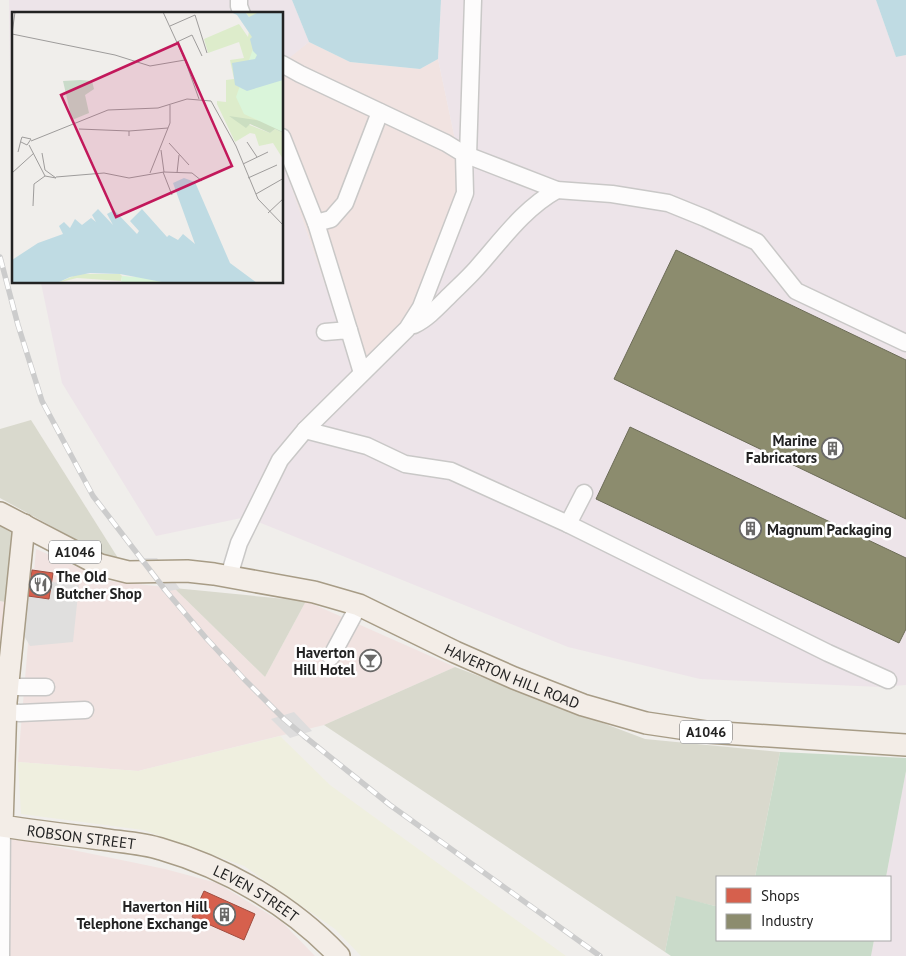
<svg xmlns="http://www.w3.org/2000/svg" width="906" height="956" font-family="'PT Sans',sans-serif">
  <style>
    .commercial { fill: #f1e3e1 }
    .industrial { fill: #ede4e9 }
    .construction { fill: #d9d9cd }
    .farmland { fill: #efefdf }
    .cemetery { fill: #cadbca }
    .parking { fill: #e0dfde }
    .water { fill: #bfdbe3 }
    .pier { fill: #dedddd }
    .shops { fill: #d6604d; stroke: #a04d40 }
    .industry { fill: #8c8c6e; stroke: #6c6c57 }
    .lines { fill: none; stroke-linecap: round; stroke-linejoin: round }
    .minor-casing { stroke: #c9c8c7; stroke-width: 19 }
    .major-casing { stroke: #a79c86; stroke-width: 24 }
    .minor { stroke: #fdfcfc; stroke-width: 16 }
    .major { stroke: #f3ede7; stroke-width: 21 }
    .rail-casing { stroke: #ccc; stroke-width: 5.5 }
    .rail { stroke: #fff; stroke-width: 4; stroke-dasharray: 11; stroke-linecap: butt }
    .labels { text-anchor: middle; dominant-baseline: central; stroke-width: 5; stroke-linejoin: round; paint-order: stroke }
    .shield { fill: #fff; stroke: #646464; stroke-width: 1 }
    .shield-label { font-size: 14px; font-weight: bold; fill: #222 }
    .poi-label { font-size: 15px; font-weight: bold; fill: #222; stroke: #fff; text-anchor: end }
    .street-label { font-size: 15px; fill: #222; stroke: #fff }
    .inset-road { fill: none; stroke: #9e9c9b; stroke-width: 1 }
    .view { fill: #c2185b; fill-opacity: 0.15; stroke: #c2185b; stroke-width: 2.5 }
    .inset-edge { fill: none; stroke: #222; stroke-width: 2.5 }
  </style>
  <rect width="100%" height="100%" fill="#f0eeeb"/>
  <g class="commercial">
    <polygon points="309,42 350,62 420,69 438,59 464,182 400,333 355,372 283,163 282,63"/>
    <polygon points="36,549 110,581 174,588 265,677 306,601 455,667 324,725 138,771 18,762"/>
    <polygon points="0,601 5,602 0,712"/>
    <polygon points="0,835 165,869 217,883 282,922 315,956 0,956"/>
  </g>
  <g class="industrial">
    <polygon points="9,0 292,0 309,42 283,63 282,14 14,14 14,153 11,141"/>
    <polygon points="441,0 876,0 896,57 906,55 906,685 881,687 700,679 568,647 246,517 156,536 62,383 41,283 282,282 283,163 355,371 400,333 464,182 438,59"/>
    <polygon points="906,771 906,956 871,956 874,940 890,940 890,877 886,877"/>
  </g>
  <g class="construction">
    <polygon points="31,420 118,558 104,555 0,498 0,429"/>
    <polygon points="0,526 12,533 5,602 0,601"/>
    <polygon points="174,588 306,601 265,677"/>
    <polygon points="455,667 645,739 780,752 755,877 717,877 717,905 715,906 676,897 665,952 324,725"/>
  </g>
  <polygon class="farmland" points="280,736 330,785 566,956 361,956 335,929 244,866 143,830 21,814 18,762 138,771"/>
  <g class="cemetery">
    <polygon points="780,752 906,758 906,771 886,877 755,877"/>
    <polygon points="676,896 715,906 717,905 717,940 874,940 871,956 671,956 665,952"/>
  </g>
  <polygon class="parking" points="52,582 79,585 73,642 30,646 23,634 28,596 49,599"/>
  <g class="water">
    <polygon points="292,0 441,0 438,59 420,69 350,62 309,42"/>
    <polygon points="876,0 906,0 906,55 896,57"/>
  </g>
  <g class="pier">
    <polygon points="138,558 157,558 180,589 163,592"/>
    <polygon points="294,712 312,731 290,738 271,719"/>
  </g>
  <g class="shops">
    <polygon points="32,570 53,573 49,599 28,596"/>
    <polygon points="204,891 255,914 244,940 192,917"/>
  </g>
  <g class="industry">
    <polygon points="676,250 906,360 906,519 614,379"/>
    <polygon points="630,427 906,558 906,629 899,643 596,499"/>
  </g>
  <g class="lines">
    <defs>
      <g id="minor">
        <polyline points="239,0 239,6 242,14"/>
        <polyline points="282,137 316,223 349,330"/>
        <polyline points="464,154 557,190 612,194 668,203 705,218 757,242 796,291 906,343"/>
        <polyline points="468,156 473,0"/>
        <polyline points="316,223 331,219 345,203 380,112"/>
        <path d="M 414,325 C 427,319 438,307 449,296 C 458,287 467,279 476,269 C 501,241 523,209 557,190"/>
        <polyline points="325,332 349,330 362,373"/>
        <polyline points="305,430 367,446 405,464 451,471 568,524 584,493"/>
        <polyline points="568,524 828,653 888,680"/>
        <polyline points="229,576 239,543 280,460 305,430 407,329 421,307 465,193 464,154 446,143 300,74 282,64"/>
        <polyline points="331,657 359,605"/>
        <polyline points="8,687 46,687"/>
        <polyline points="6,712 20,713 85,710"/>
        <polyline points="1,956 2,826"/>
      </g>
      <g id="major">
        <path id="s1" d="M 0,513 L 100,565 L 128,572 L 187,571 L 214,574 L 314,592 L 359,605 L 455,652 L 514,678 L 583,705 L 646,723 L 707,732 L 906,745"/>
        <path id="s2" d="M 24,525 L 6,702 L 2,826 C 35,831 68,835 101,839 C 120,842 142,843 161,849 C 227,868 292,906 339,956"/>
      </g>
    </defs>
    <use href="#minor" class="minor-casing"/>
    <use href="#major" class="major-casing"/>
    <use href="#minor" class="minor"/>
    <use href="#major" class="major"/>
    <defs>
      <polyline id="rail" points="0,257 18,325 42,401 93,496 166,591 206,638 244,679 284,719 304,736 390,805 600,956"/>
    </defs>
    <use href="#rail" class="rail-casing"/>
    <use href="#rail" class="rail"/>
  </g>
  <defs>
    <symbol id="building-ring" viewBox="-11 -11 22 22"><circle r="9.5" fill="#fff" stroke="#6a6968" stroke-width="1.5"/><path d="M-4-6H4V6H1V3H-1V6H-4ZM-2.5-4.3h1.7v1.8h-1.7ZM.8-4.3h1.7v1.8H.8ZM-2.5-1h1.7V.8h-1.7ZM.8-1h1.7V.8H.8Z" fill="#6a6968"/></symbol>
    <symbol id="restaurant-ring" viewBox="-11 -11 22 22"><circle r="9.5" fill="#fff" stroke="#6a6968" stroke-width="1.5"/><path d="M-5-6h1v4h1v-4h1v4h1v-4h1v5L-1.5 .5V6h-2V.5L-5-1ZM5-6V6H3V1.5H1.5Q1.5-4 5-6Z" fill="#6a6968"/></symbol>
    <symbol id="bar-ring" viewBox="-11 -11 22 22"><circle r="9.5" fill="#fff" stroke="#6a6968" stroke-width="1.5"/><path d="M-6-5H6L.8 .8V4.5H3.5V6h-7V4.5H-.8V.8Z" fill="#6a6968"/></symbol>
  </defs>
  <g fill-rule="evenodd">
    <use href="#building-ring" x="820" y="436" width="25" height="25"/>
    <use href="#building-ring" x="738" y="516" width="25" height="25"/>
    <use href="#restaurant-ring" x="28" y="572" width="25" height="25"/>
    <use href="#bar-ring" x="358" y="648" width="25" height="25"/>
    <use href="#building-ring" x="212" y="902" width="25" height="25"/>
  </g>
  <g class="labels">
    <g class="shield">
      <rect x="49" y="540.5" width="52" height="23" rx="4"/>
      <rect x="680" y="720.5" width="52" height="23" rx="4"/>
    </g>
    <g class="shield-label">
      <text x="75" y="552">A1046</text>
      <text x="706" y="732">A1046</text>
    </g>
    <g class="poi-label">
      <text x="817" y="440">Marine<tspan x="817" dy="17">Fabricators</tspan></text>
      <text x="767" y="529" text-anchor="start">Magnum Packaging</text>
      <text x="56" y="576" text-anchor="start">The Old<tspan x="56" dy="17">Butcher Shop</tspan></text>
      <text x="355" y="652">Haverton<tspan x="355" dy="17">Hill Hotel</tspan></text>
      <text x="208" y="906">Haverton Hill<tspan x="208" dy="17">Telephone Exchange</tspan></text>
    </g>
    <g class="street-label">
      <text stroke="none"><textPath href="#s1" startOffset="545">HAVERTON HILL ROAD</textPath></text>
      <text stroke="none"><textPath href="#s2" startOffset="382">ROBSON STREET</textPath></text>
      <text stroke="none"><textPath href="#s2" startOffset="568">LEVEN STREET</textPath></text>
    </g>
  </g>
  <g transform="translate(12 12)">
    <rect width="271" height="271" fill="#f0eeeb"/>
    <path d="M 233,0 L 271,0 L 257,110 L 220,106 L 258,121 L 263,117 L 271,121 L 271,147 L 261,131 L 247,134 L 243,122 L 238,121 L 223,130 L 205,92 L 205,89 L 214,90 L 214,68 L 222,67 L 218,48 L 232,46 L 227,30 L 196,41 L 192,27 L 227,12 L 236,25 L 239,7 ZM 66,262 L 108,262 L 110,264 L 109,269 L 65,266 L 45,271 Z" fill="#ddeccb"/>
    <path d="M 271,78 L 271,121 L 263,117 L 258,121 L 238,112 L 234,116 L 217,104 L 257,110 Z" fill="#cbdec1"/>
    <path d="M 69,68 L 80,69 L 82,77 L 73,83 L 77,101 L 60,108 L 51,69 Z" fill="#cadbca"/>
    <path d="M 254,0 L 271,0 L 271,120 L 232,102 L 224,85 ZM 110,264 L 137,266 L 155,271 L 109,271 Z" fill="#daf5da"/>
    <path d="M 219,0 L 233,0 L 237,5 L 247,0 L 271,0 L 271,68 L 235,79 L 223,73 L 220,51 L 243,47 L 245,43 L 241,39 L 238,27 L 240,25 L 225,3 ZM 172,166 L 183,170 L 218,251 L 245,271 L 155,271 L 108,262 L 78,261 L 58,265 L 45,271 L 0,271 L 0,248 L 26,231 L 51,222 L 47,214 L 52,210 L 58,216 L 63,207 L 70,213 L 79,206 L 84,210 L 80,203 L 86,197 L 101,213 L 95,202 L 102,198 L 125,222 L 127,219 L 118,209 L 130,197 L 155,225 L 157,223 L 166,228 L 171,222 L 183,232 L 161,171 Z" fill="#bfdbe3"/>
    <path class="inset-road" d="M 151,0 L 173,48M 158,14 L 183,3 L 195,41M 0,22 L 3,0M 0,22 L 103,43 L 138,54 L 173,48 L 187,87M 165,30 L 180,23 L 190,44M 67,117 L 117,119M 117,124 L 117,119 L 156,116M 19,129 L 96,98 L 146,96 L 175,87 L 199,89 L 224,134 L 246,187 L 272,214M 235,130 L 245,145M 157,131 L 177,153M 17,133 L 33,164 L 22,172 L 21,194M 149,138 L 152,160 L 180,161 L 190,169M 6,140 L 9,128 L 10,125 L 19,127 L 15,133 L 9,130M 30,141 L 33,158 L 44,166 L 33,164M 231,152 L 256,140M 151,160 L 160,183M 0,161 L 22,141M 138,161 L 158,111 L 158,93M 165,161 L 167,143M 44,165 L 92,161 L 117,166 L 152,160M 236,166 L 265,153M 244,182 L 272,166M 256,201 L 272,186"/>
    <path class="view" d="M 166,31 L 220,154 L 104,205 L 49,83 Z"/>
    <rect width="271" height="271" class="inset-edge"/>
  </g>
  <rect x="716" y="876" width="175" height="65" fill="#ffffff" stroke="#a7a7a7"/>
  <rect x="726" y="888" width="25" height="15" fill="#d6604d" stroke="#a7a7a7"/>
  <text x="761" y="901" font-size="15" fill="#222222">Shops</text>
  <rect x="726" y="914" width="25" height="15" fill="#8c8c6e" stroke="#a7a7a7"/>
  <text x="761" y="926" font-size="15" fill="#222222">Industry</text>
</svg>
